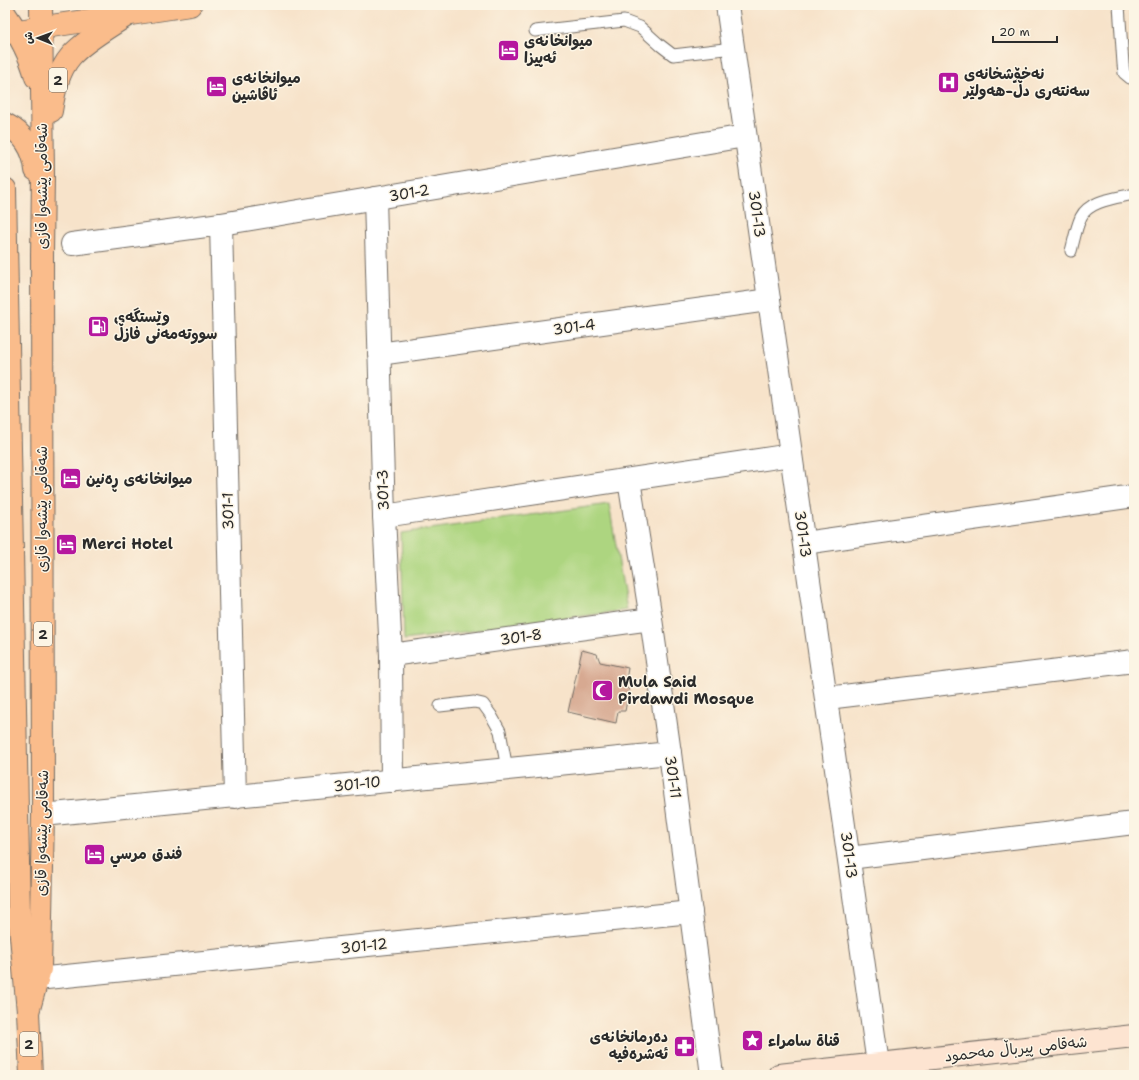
<svg xmlns="http://www.w3.org/2000/svg" width="1139" height="1080" font-family="'Shantell Sans','Playpen Sans Arabic',sans-serif">
  <style>
    .park { fill: #add580; stroke: #6c8056 }
    .building { fill: #d7a991 }
    .lines { fill: none; stroke-linecap: round; stroke-linejoin: round }
    .service-casing { stroke: #726b63; stroke-width: 13 }
    .minor-casing { stroke: #726b63; stroke-width: 24 }
    .secondary-casing { stroke: #726b63; stroke-width: 24 }
    .trunk-casing { stroke: #726b63; stroke-width: 24 }
    .service { stroke: #fff; stroke-width: 11 }
    .minor { stroke: #fff; stroke-width: 22 }
    .secondary { stroke: #fde4d1; stroke-width: 22 }
    .trunk { stroke: #fabc8b; stroke-width: 22 }
    .labels { text-anchor: middle; dominant-baseline: central; stroke-width: 3; stroke-linejoin: round; paint-order: stroke }
    .shield { fill: #fcf5e5; stroke: #6a6863; stroke-width: 1 }
    .shield-label { font-size: 14px; font-weight: bold; fill: #2b2b2b }
    .poi-label { font-size: 15px; font-weight: bold; fill: #2b2b2b; stroke: #fcf5e5; text-anchor: start }
    .street-label { font-size: 15px; fill: #2b2b2b; stroke: #fcf5e5 }
  </style>
  <rect width="100%" height="100%" fill="#fcf5e5"/>
  <filter id="ink" filterUnits="userSpaceOnUse"><feTurbulence type="fractalNoise" baseFrequency=".025" numOctaves="2"/><feDisplacementMap in="SourceGraphic" scale="8" xChannelSelector="R" yChannelSelector="G"/><feConvolveMatrix kernelMatrix="1 2 1 2 8 2 1 2 1" color-interpolation-filters="sRGB"/></filter>
  <filter id="wash" filterUnits="userSpaceOnUse"><feTurbulence type="fractalNoise" baseFrequency=".012" numOctaves="4" result="noise"/><feDisplacementMap in="SourceGraphic" scale="16" xChannelSelector="R" yChannelSelector="G"/><feGaussianBlur stdDeviation="0.9" result="paint"/><feColorMatrix in="noise" values="0 0 0 0 0 0 0 0 0 0 0 0 0 0 0 0 0 1.4 0 .05"/><feComposite in="paint" operator="in"/></filter>
  <g filter="url(#wash)">
    <rect width="100%" height="100%" fill="#f7e3ca"/>
    <polygon class="park" points="609,504 627,610 404,640 401,533"/>
    <g id="blocks">
      <polygon class="building" points="582,650 597,654 600,662 628,668 625,686 629,690 625,711 618,711 616,723 568,712"/>
    </g>
  </g>
  <g filter="url(#ink)">
    <use href="#blocks" fill-opacity="0" stroke="#726b63" stroke-width="1"/>
    <g class="lines">
      <defs>
        <g id="service">
          <polyline points="1119,5 1123,64 1124,73 1130,78 1134,79"/>
          <polyline points="535,31 624,21 640,27 660,45 673,55 733,48"/>
          <path d="M 1071,251 C 1074,240 1076,228 1081,217 C 1089,200 1118,198 1134,194"/>
          <polyline points="440,706 474,702 483,704 491,715 500,731 507,769"/>
        </g>
        <g id="minor">
          <polyline points="727,5 878,1064"/>
          <polyline points="375,198 384,516 391,655 392,781"/>
          <polyline points="221,224 235,797"/>
          <polyline points="72,244 221,224 745,136"/>
          <polyline points="379,354 769,300"/>
          <polyline points="629,480 651,619 670,753 712,1075"/>
          <polyline points="384,516 791,455"/>
          <polyline points="804,543 1134,496"/>
          <polyline points="391,655 651,619"/>
          <polyline points="827,698 1134,661"/>
          <polyline points="43,815 670,753"/>
          <polyline points="849,858 1134,823"/>
          <polyline points="37,979 691,912"/>
        </g>
        <polyline id="secondary" points="779,1075 1134,1036"/>
        <g id="trunk">
          <path d="M 5,14 C 19,34 30,54 36,77"/>
          <polyline points="5,33 190,5"/>
          <path d="M 51,111 C 54,92 58,71 71,56 C 84,41 111,26 127,15"/>
          <path d="M 5,124 C 23,133 34,149 36,170"/>
          <polyline points="5,189 19,914 28,1012 31,1075"/>
          <polyline points="28,1012 40,969 43,815 42,255 43,174 41,5"/>
        </g>
      </defs>
      <use href="#service" class="service-casing"/>
      <use href="#minor" class="minor-casing"/>
      <use href="#secondary" class="secondary-casing"/>
      <use href="#trunk" class="trunk-casing"/>
      <use href="#service" class="service"/>
      <use href="#minor" class="minor"/>
      <use href="#secondary" class="secondary"/>
      <use href="#trunk" class="trunk"/>
    </g>
  </g>
  <defs>
    <symbol id="hotel-square" viewBox="-11 -11 22 22"><rect x="-9" y="-9" width="18" height="18" rx="4" fill="#b5179e" stroke="#fcf5e5"/><path d="M-6-4.5h1.5V1H6V5H4.5V3h-9V5H-6ZM-4 0a1.8 1.8 0 1 1 3.6 0ZM.5 0V-2.5h3Q6-2.5 6 0Z" fill="#fff"/></symbol>
    <symbol id="hospital-square" viewBox="-11 -11 22 22"><rect x="-9" y="-9" width="18" height="18" rx="4" fill="#b5179e" stroke="#fcf5e5"/><path d="M-5-5h3v3.5h4V-5h3V5h-3V1.5h-4V5h-3Z" fill="#fff"/></symbol>
    <symbol id="fuel-square" viewBox="-11 -11 22 22"><rect x="-9" y="-9" width="18" height="18" rx="4" fill="#b5179e" stroke="#fcf5e5"/><path d="M-5.5-6h7V0h2V4h1.3V-2.5L3-4.5l.8-.8L6-3V5H2.5V1h-1V6h-7ZM-4.2-4.7v3.2H.2V-4.7Z" fill="#fff"/></symbol>
    <symbol id="mosque-square" viewBox="-11 -11 22 22"><rect x="-9" y="-9" width="18" height="18" rx="4" fill="#b5179e" stroke="#fcf5e5"/><path d="M3.5-4.9A6 6 0 1 0 3.5 4.9A5 5 0 1 1 3.5-4.9Z" fill="#fff"/></symbol>
    <symbol id="sight-square" viewBox="-11 -11 22 22"><rect x="-9" y="-9" width="18" height="18" rx="4" fill="#b5179e" stroke="#fcf5e5"/><path d="M0-6L1.8-2.2L6-1.7L2.9 1.2L3.7 5.4L0 3.3L-3.7 5.4L-2.9 1.2L-6-1.7L-1.8-2.2Z" fill="#fff"/></symbol>
    <symbol id="pharmacy-square" viewBox="-11 -11 22 22"><rect x="-9" y="-9" width="18" height="18" rx="4" fill="#b5179e" stroke="#fcf5e5"/><path d="M-2-6h4v4h4v4h-4v4h-4v-4h-4v-4h4Z" fill="#fff"/></symbol>
  </defs>
  <g fill-rule="evenodd">
    <use href="#hotel-square" x="496" y="38" width="25" height="25"/>
    <use href="#hospital-square" x="936" y="70" width="25" height="25"/>
    <use href="#hotel-square" x="204" y="74" width="25" height="25"/>
    <use href="#fuel-square" x="86" y="314" width="25" height="25"/>
    <use href="#hotel-square" x="58" y="466" width="25" height="25"/>
    <use href="#hotel-square" x="54" y="532" width="25" height="25"/>
    <use href="#mosque-square" x="590" y="678" width="25" height="25"/>
    <use href="#hotel-square" x="82" y="842" width="25" height="25"/>
    <use href="#sight-square" x="740" y="1028" width="25" height="25"/>
    <use href="#pharmacy-square" x="672" y="1034" width="25" height="25"/>
  </g>
  <g class="labels">
    <g class="shield">
      <rect x="49" y="68" width="18" height="24" rx="3"/>
      <rect x="34" y="622" width="18" height="24" rx="3"/>
      <rect x="20" y="1032" width="18" height="24" rx="3"/>
    </g>
    <g class="shield-label">
      <text x="58" y="80">2</text>
      <text x="43" y="634">2</text>
      <text x="29" y="1044">2</text>
    </g>
    <g class="poi-label">
      <text x="524" y="41">میوانخانەی<tspan x="524" dy="17">ئەپیزا</tspan></text>
      <text x="964" y="74">نەخۆشخانەی<tspan x="964" dy="17">سەنتەری دڵ-هەولێر</tspan></text>
      <text x="232" y="78">میوانخانەی<tspan x="232" dy="17">ئاڤاشین</tspan></text>
      <text x="114" y="317">وێستگەی<tspan x="114" dy="17">سووتەمەنی فازڵ</tspan></text>
      <text x="86" y="479">میوانخانەی ڕەنین</text>
      <text x="82" y="544">Merci Hotel</text>
      <text x="618" y="682">Mula Said<tspan x="618" dy="17">Pirdawdi Mosque</tspan></text>
      <text x="110" y="854">فندق مرسي</text>
      <text x="668" y="1037" text-anchor="end">دەرمانخانەی<tspan x="668" dy="17">ئەشرەفیە</tspan></text>
      <text x="768" y="1041">قناة سامراء</text>
    </g>
    <g class="street-label">
      <text transform="translate(42 186) rotate(-90)">شەقامی پێشەوا قازی</text>
      <text transform="translate(409 193) rotate(-10)">301-2</text>
      <text transform="translate(757 214) rotate(82)">301-13</text>
      <text transform="translate(574 327) rotate(-8)">301-4</text>
      <text transform="translate(383 490) rotate(-92)">301-3</text>
      <text transform="translate(42 509) rotate(-90)">شەقامی پێشەوا قازی</text>
      <text transform="translate(228 511) rotate(-91)">301-1</text>
      <text transform="translate(803 534) rotate(82)">301-13</text>
      <text transform="translate(521 637) rotate(-8)">301-8</text>
      <text transform="translate(673 777) rotate(82)">301-11</text>
      <text transform="translate(357 784) rotate(-6)">301-10</text>
      <text transform="translate(42 833) rotate(-89)">شەقامی پێشەوا قازی</text>
      <text transform="translate(849 855) rotate(82)">301-13</text>
      <text transform="translate(364 946) rotate(-6)">301-12</text>
      <text transform="translate(1016 1049) rotate(-6)">شەقامی پیرباڵ مەحمود</text>
    </g>
  </g>
  <rect width="1139" height="1080" fill="none" stroke="#fcf5e5" stroke-width="20"/>
  <g transform="translate(38 38) rotate(271)" stroke="#fcf5e5" stroke-width="3" paint-order="stroke">
  <path d="M0-3L7 15L0 10L-7 15Z" fill="#2b2b2b"/>
  <text y="-6" font-size="11" font-weight="bold" text-anchor="middle" fill="#2b2b2b">ش</text>
  </g>
  <path d="M993 36v6h64v-6" fill="none" stroke="#2b2b2b" stroke-width="2"/>
  <text x="999" y="36" font-size="12" fill="#2b2b2b" stroke="#fcf5e5" stroke-width="3" paint-order="stroke">20 m</text>
</svg>
